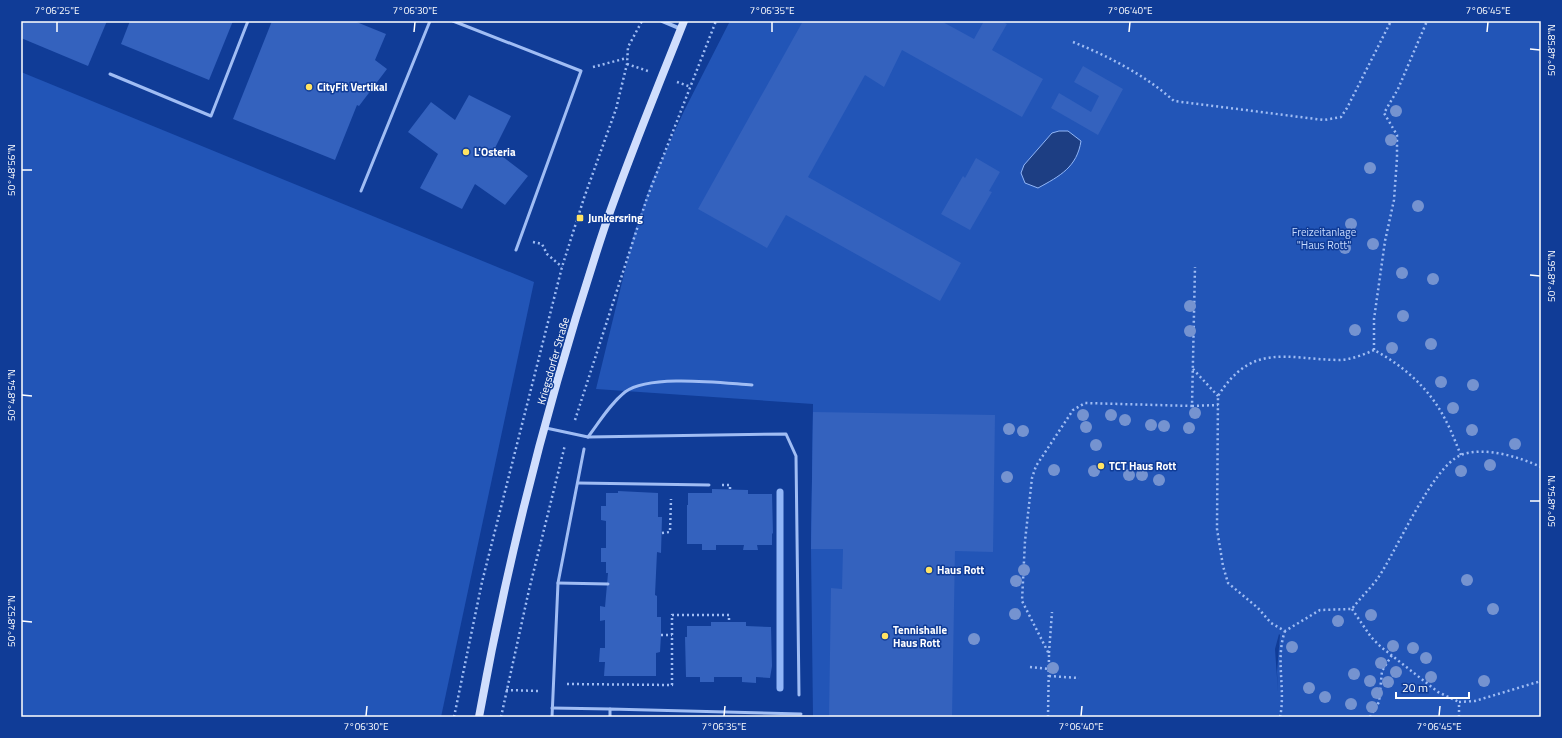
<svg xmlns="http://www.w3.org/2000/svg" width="1562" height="738" font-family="'Titillium Web',sans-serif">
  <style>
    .green { fill: #2255b7; fill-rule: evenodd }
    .water { fill: #1d3e83; stroke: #91b6f8 }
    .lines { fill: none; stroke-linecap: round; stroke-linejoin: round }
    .stream { stroke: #91b6f8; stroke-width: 7 }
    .building { fill: #3462be }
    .path { stroke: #a0bdf4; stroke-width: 2.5; stroke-dasharray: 2 3; stroke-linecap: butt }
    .lane { stroke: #a0bdf4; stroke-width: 3 }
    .street { stroke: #a0bdf4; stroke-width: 4 }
    .secondary { stroke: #d0defd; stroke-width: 8 }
    .tree { fill: #7593d0 }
    .ticks { fill: none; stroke: #fff; stroke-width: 1.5 }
    .poi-dot { fill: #ffe363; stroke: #103c97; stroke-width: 1.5 }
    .labels { text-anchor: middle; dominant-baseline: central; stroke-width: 3; stroke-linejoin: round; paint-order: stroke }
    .poi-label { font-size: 11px; font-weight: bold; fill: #fff; stroke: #103c97; text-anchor: start }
    .park-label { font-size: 11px; fill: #c8dbfe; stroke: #103c97 }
    .street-label { font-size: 11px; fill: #fff; stroke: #103c97 }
    .neatline { fill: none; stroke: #fff; stroke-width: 1.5 }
    .ticks-label { font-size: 10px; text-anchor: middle; fill: #fff }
  </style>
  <rect width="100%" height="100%" fill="#103c97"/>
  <g class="green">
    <path d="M 730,21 L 1541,21 L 1541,717 L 813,717 L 811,549 L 813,404 L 596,389 L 633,237 L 651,183 L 684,111 ZM 1279,634 L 1280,635 L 1277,672 L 1278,692 L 1275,649 Z"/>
    <polygon points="21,72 534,282 441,717 21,717"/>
  </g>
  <path class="water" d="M 1059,131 L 1068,131 L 1081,141 C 1077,167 1060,176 1038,188 L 1025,183 L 1021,173 L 1024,165 L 1052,133 Z"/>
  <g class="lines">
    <polyline class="stream" points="780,688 780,492"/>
  </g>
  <g class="building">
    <polygon points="21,21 107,21 88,66 21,38"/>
    <polygon points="130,21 233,21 209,80 121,44"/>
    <polygon points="272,21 354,21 386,34 375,60 387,69 359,106 357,105 335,160 233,119"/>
    <polygon points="803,21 941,21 974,39 984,21 1001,21 1007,24 992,50 1043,79 1022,117 902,50 884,87 865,75 808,177 961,263 940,301 786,215 767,248 698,209"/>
    <polygon points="1083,66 1123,89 1098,135 1051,108 1059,93 1091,112 1099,96 1074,82"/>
    <polygon points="469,95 511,116 494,150 528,176 505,205 475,184 462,209 420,188 438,154 408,132 431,102 455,120"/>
    <polygon points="976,158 1000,172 989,191 992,192 970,230 941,214 963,176 965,178"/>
    <polygon points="813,412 995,415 993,552 955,551 952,717 829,717 831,588 842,589 843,549 811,549"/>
    <polygon points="712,489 748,490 748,494 772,494 773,534 772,533 772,545 757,545 758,550 743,550 744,545 716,545 716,550 702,550 702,544 687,544 687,505 688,505 688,493 712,493"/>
    <polygon points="618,491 658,493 658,517 662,517 661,553 657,552 655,595 657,596 657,617 661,617 661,635 660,652 656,653 656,676 604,676 605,662 599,662 600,648 605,648 605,620 600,621 600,606 605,607 608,573 606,573 606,562 601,562 601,548 606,548 606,521 601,520 601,506 606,506 606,493 618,493"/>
    <polygon points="711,622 746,622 746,626 771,627 772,666 770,678 756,677 756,683 742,682 742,677 714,677 714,682 700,682 700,677 686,677 685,637 687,637 687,626 711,626"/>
  </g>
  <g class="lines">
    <g class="path">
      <path d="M 1073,42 C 1108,56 1145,75 1174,101 L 1324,120 L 1341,117 L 1347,108 L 1391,21"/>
      <polyline points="627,64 648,71"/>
      <polyline points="593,67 627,58"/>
      <polyline points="677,82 691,87"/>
      <polyline points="533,242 542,244 547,254 562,267"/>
      <polyline points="1374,350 1374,319 1385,241 1394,200 1397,158 1397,135 1384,113 1398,89 1427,21"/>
      <polyline points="1193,369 1218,396"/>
      <polyline points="1192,406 1218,405"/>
      <polyline points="575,420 647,198 716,21"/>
      <path d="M 1461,455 C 1456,444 1452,432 1446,421 C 1431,390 1404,366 1374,350 C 1363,355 1350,360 1338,360 C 1286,359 1252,342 1218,396 L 1217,529 L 1223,566 L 1228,583 L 1258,608 L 1271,623 L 1285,631 L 1320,610 L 1352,609 C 1360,598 1370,589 1378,578 C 1397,550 1432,467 1461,455 C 1485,446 1519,457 1541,467"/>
      <polyline points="722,485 730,485 730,489"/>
      <polyline points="662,533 670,532 671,499"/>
      <polyline points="1352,609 1371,637 1381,647 1438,692 1459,702"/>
      <polyline points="661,635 672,635"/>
      <polyline points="1049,653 1052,612"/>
      <polyline points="1030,667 1049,669"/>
      <polyline points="1049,676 1079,678"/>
      <polyline points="567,684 672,685 672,615 729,615 729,622"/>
      <polyline points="506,690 539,691"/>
      <polyline points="454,717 482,582 562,267 584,198 616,109 627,64 628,47 642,21"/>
      <polyline points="501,717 529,590 565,445"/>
      <polyline points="1048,717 1049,654 1022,601 1025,541 1032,478 1036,466 1073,410 1085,403 1192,406 1195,267"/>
      <path d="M 1280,717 C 1286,689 1275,659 1285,631"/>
      <polyline points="1370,717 1379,702 1382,671 1392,655"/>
      <polyline points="1459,717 1459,702 1475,701 1541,681"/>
    </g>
    <g class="lane">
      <polyline points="453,21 581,71 516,250"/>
      <polyline points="110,74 211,116 248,21"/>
      <polyline points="361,191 430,21"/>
      <polyline points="546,428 588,437 786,434 796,456 799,695"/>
      <path d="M 588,437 C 600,421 610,404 625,392 C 650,374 721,383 752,385"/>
      <polyline points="578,483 709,485"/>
      <polyline points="558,583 608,584"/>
      <polyline points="552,708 610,709"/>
      <polyline points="552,717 558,583 584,449"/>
      <polyline points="610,717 610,709 801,714"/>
    </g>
    <polyline class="street" points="662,21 681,29"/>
    <path class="secondary" d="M 479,717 C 509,551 552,386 605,226 C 629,157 657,89 684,21"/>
  </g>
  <g class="tree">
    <circle cx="1396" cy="111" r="6"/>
    <circle cx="1391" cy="140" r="6"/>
    <circle cx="1370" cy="168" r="6"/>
    <circle cx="1418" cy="206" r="6"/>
    <circle cx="1351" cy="224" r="6"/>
    <circle cx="1373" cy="244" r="6"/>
    <circle cx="1345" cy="248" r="6"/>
    <circle cx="1402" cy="273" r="6"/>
    <circle cx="1433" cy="279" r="6"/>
    <circle cx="1190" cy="306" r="6"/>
    <circle cx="1403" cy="316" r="6"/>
    <circle cx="1355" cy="330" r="6"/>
    <circle cx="1190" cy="331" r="6"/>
    <circle cx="1431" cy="344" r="6"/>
    <circle cx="1392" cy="348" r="6"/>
    <circle cx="1441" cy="382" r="6"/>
    <circle cx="1473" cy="385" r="6"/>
    <circle cx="1453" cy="408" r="6"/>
    <circle cx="1195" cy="413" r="6"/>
    <circle cx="1083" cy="415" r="6"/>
    <circle cx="1111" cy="415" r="6"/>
    <circle cx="1125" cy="420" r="6"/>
    <circle cx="1151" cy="425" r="6"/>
    <circle cx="1164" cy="426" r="6"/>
    <circle cx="1086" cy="427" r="6"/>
    <circle cx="1189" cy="428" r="6"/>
    <circle cx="1009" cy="429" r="6"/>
    <circle cx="1472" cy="430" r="6"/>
    <circle cx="1023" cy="431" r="6"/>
    <circle cx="1515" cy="444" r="6"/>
    <circle cx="1096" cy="445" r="6"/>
    <circle cx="1490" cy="465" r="6"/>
    <circle cx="1054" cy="470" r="6"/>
    <circle cx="1094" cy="471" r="6"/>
    <circle cx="1461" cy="471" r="6"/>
    <circle cx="1129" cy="475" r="6"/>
    <circle cx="1142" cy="475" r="6"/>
    <circle cx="1007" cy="477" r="6"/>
    <circle cx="1159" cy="480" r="6"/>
    <circle cx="1024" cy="570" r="6"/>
    <circle cx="1467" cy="580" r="6"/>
    <circle cx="1016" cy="581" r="6"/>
    <circle cx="1493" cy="609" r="6"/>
    <circle cx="1015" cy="614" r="6"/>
    <circle cx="1371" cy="615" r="6"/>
    <circle cx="1338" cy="621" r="6"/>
    <circle cx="974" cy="639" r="6"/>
    <circle cx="1393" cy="646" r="6"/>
    <circle cx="1292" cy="647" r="6"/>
    <circle cx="1413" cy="648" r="6"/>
    <circle cx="1426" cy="658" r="6"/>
    <circle cx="1381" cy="663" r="6"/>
    <circle cx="1053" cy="668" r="6"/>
    <circle cx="1396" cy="672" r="6"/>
    <circle cx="1354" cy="674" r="6"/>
    <circle cx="1431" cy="677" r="6"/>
    <circle cx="1370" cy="681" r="6"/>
    <circle cx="1484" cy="681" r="6"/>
    <circle cx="1388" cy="682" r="6"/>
    <circle cx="1309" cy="688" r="6"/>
    <circle cx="1377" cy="693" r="6"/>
    <circle cx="1325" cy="697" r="6"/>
    <circle cx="1351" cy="704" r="6"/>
    <circle cx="1372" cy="707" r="6"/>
  </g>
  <path class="ticks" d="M 57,32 L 57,22M 414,32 L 415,22M 772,32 L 772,22M 1129,32 L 1130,22M 1487,32 L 1488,22M 1530,49 L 1540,50M 22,170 L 32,170M 1530,275 L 1540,276M 22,395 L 32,396M 1530,501 L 1540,501M 22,621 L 32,622M 366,716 L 367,706M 724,716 L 725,706M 1081,716 L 1082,706M 1439,716 L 1440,706"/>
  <g class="poi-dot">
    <circle cx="309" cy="87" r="4"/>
    <circle cx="466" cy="152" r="4"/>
    <rect x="576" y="214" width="8" height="8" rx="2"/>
    <circle cx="1101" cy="466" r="4"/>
    <circle cx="929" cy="570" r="4"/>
    <circle cx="885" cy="636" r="4"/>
  </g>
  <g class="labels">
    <g class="poi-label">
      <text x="317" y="87">CityFit Vertikal</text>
      <text x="474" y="152">L'Osteria</text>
      <text x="588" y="218">Junkersring</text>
      <text x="1109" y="466">TCT Haus Rott</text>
      <text x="937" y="570">Haus Rott</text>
      <text x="893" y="630">Tennishalle<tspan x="893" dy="13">Haus Rott</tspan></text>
    </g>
    <g class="park-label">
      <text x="1324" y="232">Freizeitanlage<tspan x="1324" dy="13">"Haus Rott"</tspan></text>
    </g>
    <g class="street-label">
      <text transform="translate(553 361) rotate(-74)">Kriegsdorfer Straße</text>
    </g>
  </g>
  <rect width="1562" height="738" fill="none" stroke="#103c97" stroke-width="44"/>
  <path d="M1396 692v6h73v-6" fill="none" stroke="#ffffff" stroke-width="2"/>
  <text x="1402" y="692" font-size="12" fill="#ffffff" stroke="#103c97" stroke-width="3" paint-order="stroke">20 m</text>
  <rect x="22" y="22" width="1518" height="694" class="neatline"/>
  <g class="ticks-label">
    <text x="57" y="14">7°06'25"E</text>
    <text x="415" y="14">7°06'30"E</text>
    <text x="772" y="14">7°06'35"E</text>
    <text x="1130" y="14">7°06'40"E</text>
    <text x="1488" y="14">7°06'45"E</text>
    <text transform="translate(1551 50) rotate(-90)" y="4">50°48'58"N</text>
    <text transform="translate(11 170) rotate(-90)" y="4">50°48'56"N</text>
    <text transform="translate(1551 276) rotate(-90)" y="4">50°48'56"N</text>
    <text transform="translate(11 395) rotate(-90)" y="4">50°48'54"N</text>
    <text transform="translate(1551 501) rotate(-90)" y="4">50°48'54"N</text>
    <text transform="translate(11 621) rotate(-90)" y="4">50°48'52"N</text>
    <text x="366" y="730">7°06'30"E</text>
    <text x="724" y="730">7°06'35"E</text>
    <text x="1081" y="730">7°06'40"E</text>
    <text x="1439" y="730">7°06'45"E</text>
  </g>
</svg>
